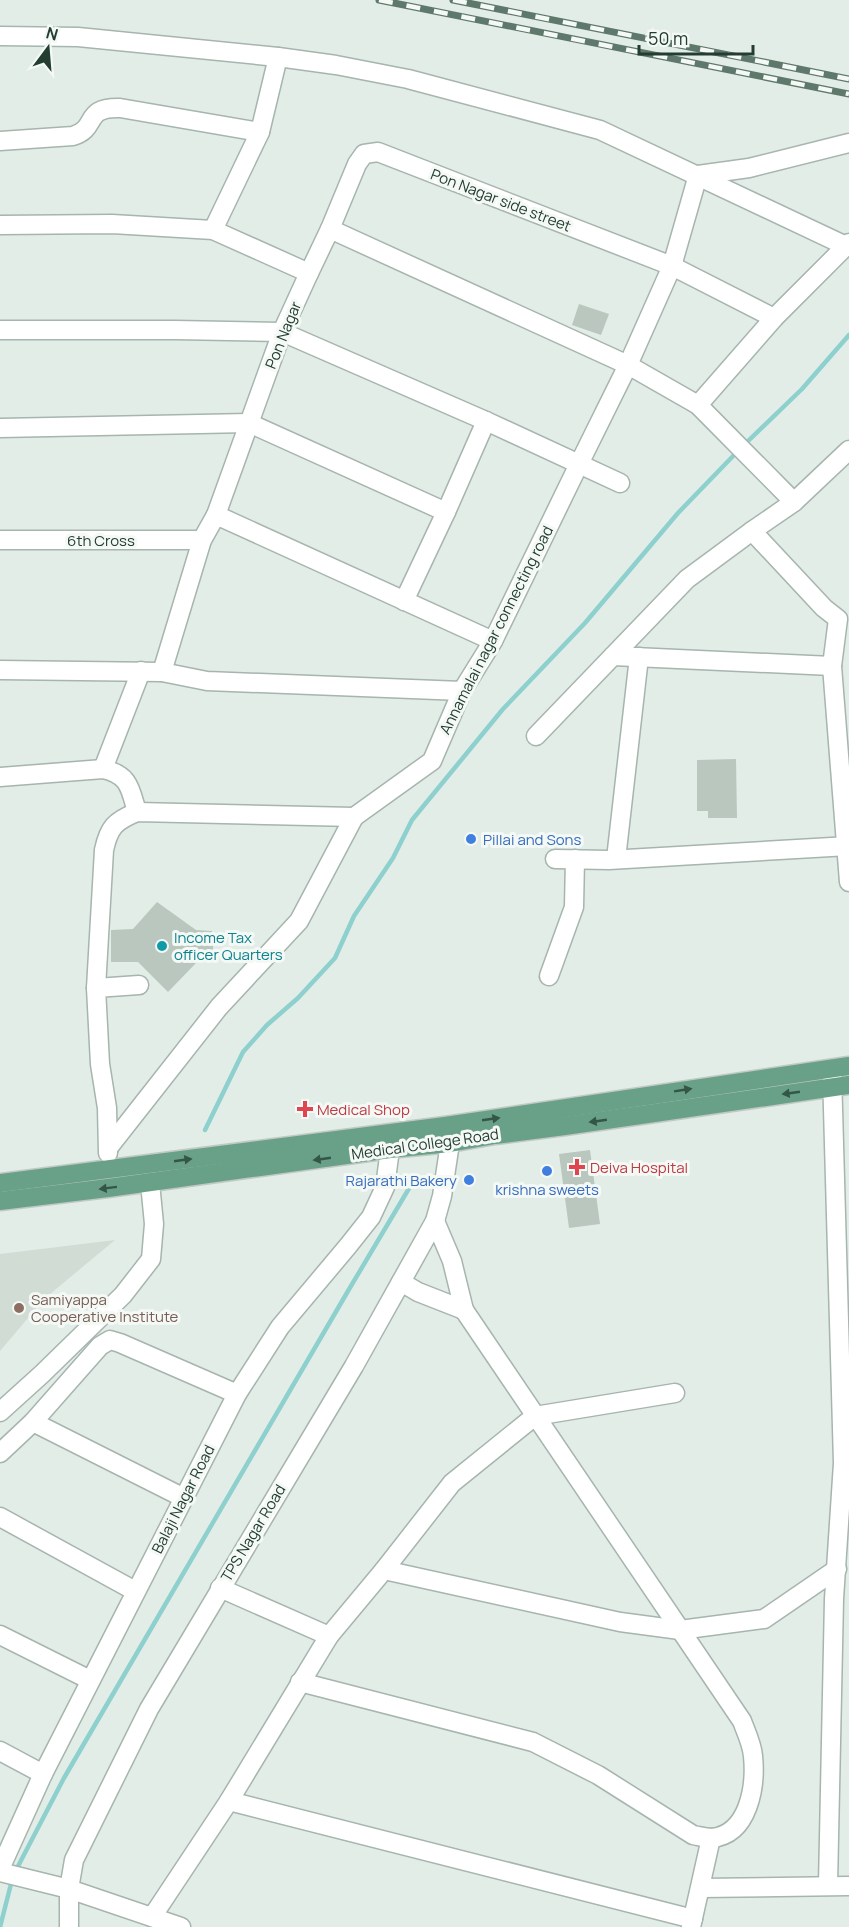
<svg xmlns="http://www.w3.org/2000/svg" width="849" height="1927" font-family="Manrope,sans-serif">
  <style>
    .built { fill: #d1dcd5 }
    .lines { fill: none; stroke-linecap: round; stroke-linejoin: round }
    .stream { stroke: #8dd0cd; stroke-width: 4.5 }
    .building { fill: #b9c7bf }
    .minor-casing { stroke: #a6b5ad; stroke-width: 21 }
    .major-casing { stroke: #c1c9c5; stroke-width: 21 }
    .minor { stroke: #fff; stroke-width: 18 }
    .major { stroke: #69a188; stroke-width: 18 }
    .rail-casing { stroke: #5e796c; stroke-width: 7 }
    .rail { stroke: #f4f9f5; stroke-width: 4.5; stroke-dasharray: 14; stroke-linecap: butt }
    .oneway { fill: #345647 }
    .shop-dot { fill: #3f7fe0; stroke: #f4f9f5; stroke-width: 2 }
    .culture-dot { fill: #0f9aa8; stroke: #f4f9f5; stroke-width: 2 }
    .health-dot { fill: #e0444e; stroke: #f4f9f5; stroke-width: 2 }
    .education-dot { fill: #8d6e63; stroke: #f4f9f5; stroke-width: 2 }
    .labels { text-anchor: middle; dominant-baseline: central; stroke-width: 6; stroke-linejoin: round; paint-order: stroke }
    .street-label { font-size: 15px; fill: #233d31; stroke: #f4f9f5 }
    .shop-label { font-size: 15px; fill: #366cbe; stroke: #f4f9f5; text-anchor: start }
    .culture-label { font-size: 15px; fill: #0d838f; stroke: #f4f9f5; text-anchor: start }
    .health-label { font-size: 15px; fill: #be3a42; stroke: #f4f9f5; text-anchor: start }
    .education-label { font-size: 15px; fill: #785e54; stroke: #f4f9f5; text-anchor: start }
  </style>
  <rect width="100%" height="100%" fill="#e3ede7"/>
  <polygon class="built" points="115,1240 44,1299 0,1351 0,1254"/>
  <g class="lines">
    <g class="stream">
      <polyline points="746,443 802,389 849,335"/>
      <polyline points="205,1130 243,1052 267,1025 298,998 335,958 354,916 393,858 412,820 503,709 585,623 678,513 735,454"/>
      <polyline points="15,1872 64,1778 348,1291 414,1180"/>
      <polyline points="0,1927 12,1880"/>
    </g>
  </g>
  <g class="building">
    <polygon points="579,304 609,314 601,335 572,325"/>
    <polygon points="736,759 737,818 708,818 708,811 697,811 697,760"/>
    <polygon points="157,902 196,930 212,931 214,961 197,962 168,992 138,962 111,962 111,930 133,929"/>
    <polygon points="590,1150 600,1224 569,1228 559,1154"/>
  </g>
  <g class="lines">
    <defs>
      <g id="minor">
        <polyline points="0,36 78,37 278,57 336,65 408,79 600,130 846,246"/>
        <path d="M 0,141 L 73,136 C 99,128 82,107 120,108 L 260,132"/>
        <polyline points="0,225 112,224 213,230 309,273 282,332 216,515 202,540 162,672"/>
        <polyline points="330,229 628,365 698,405 794,502"/>
        <polyline points="213,230 260,132 278,57"/>
        <polyline points="309,273 330,229 357,164 364,154 378,152 672,266 698,175 749,168 849,143"/>
        <polyline points="0,330 175,330 282,332 486,421 620,483"/>
        <polyline points="698,405 774,318 849,243"/>
        <polyline points="0,428 249,423 446,512 486,421"/>
        <polyline points="849,450 794,502 752,531 824,608 838,619 832,666 849,882"/>
        <polyline points="216,515 493,641"/>
        <polyline points="0,540 202,540"/>
        <polyline points="404,601 446,512"/>
        <polyline points="613,656 832,666"/>
        <polyline points="0,670 162,672 207,681 462,691"/>
        <polyline points="536,736 687,579 752,531"/>
        <polyline points="103,769 141,671"/>
        <path d="M 0,777 L 103,769 C 130,775 130,789 137,812"/>
        <polyline points="555,859 609,860 849,846"/>
        <polyline points="616,859 639,657"/>
        <polyline points="549,976 574,907 575,859"/>
        <path d="M 96,988 L 104,850 C 109,827 115,821 137,812 L 354,817"/>
        <polyline points="109,1147 219,1007 299,921 354,817 432,761 462,691 493,641 579,464 628,365 672,266 774,318"/>
        <polyline points="108,1153 107,1108 100,1064 96,988 139,985"/>
        <polyline points="401,1282 418,1292 464,1310 452,1261 435,1221"/>
        <polyline points="0,1412 42,1374 123,1295 151,1259 154,1224 150,1183"/>
        <polyline points="33,1422 184,1498"/>
        <polyline points="0,1453 33,1422 100,1346 110,1340 120,1343 237,1394"/>
        <polyline points="0,1517 135,1591"/>
        <polyline points="384,1570 620,1622 680,1630 764,1619 837,1569"/>
        <polyline points="220,1588 329,1636"/>
        <polyline points="0,1635 90,1680"/>
        <path d="M 300,1682 L 533,1742 L 598,1775 L 693,1835 C 699,1836 706,1838 712,1838 C 749,1834 756,1786 753,1756 C 752,1744 746,1732 742,1721 L 464,1310"/>
        <polyline points="0,1751 43,1774"/>
        <polyline points="229,1801 693,1919"/>
        <polyline points="0,1869 43,1774 237,1394 280,1327 348,1246 371,1217 385,1187 390,1149"/>
        <polyline points="0,1872 69,1889 181,1927"/>
        <polyline points="828,1885 834,1599 843,1463 832,1073"/>
        <polyline points="701,1888 849,1886"/>
        <polyline points="152,1917 229,1801 329,1636 384,1570 452,1483 535,1416 675,1393"/>
        <polyline points="69,1927 69,1889 74,1860 149,1709 354,1366 435,1221 442,1196 450,1143 446,1130"/>
        <polyline points="691,1927 711,1838"/>
      </g>
      <g id="major">
        <polyline points="0,1183 445,1126 849,1066"/>
        <polyline points="0,1201 108,1188 390,1149 450,1143 495,1135 565,1126 849,1085"/>
      </g>
    </defs>
    <use href="#minor" class="minor-casing"/>
    <use href="#major" class="major-casing"/>
    <use href="#minor" class="minor"/>
    <use href="#major" class="major"/>
    <defs>
      <g id="rail">
        <polyline points="379,0 849,94"/>
        <polyline points="453,0 849,79"/>
      </g>
    </defs>
    <use href="#rail" class="rail-casing"/>
    <use href="#rail" class="rail"/>
  </g>
  <defs><path id="oneway-solid" d="M-6-.8H1V-3.2L6.5 0L1 3.2V.8H-6Z" transform="scale(1.5)"/></defs>
  <g class="oneway">
    <use href="#oneway-solid" transform="translate(683 1090) rotate(-9)"/>
    <use href="#oneway-solid" transform="translate(791 1093) rotate(172)"/>
    <use href="#oneway-solid" transform="translate(491 1119) rotate(-8)"/>
    <use href="#oneway-solid" transform="translate(598 1121) rotate(172)"/>
    <use href="#oneway-solid" transform="translate(322 1159) rotate(172)"/>
    <use href="#oneway-solid" transform="translate(183 1160) rotate(-8)"/>
    <use href="#oneway-solid" transform="translate(108 1188) rotate(173)"/>
  </g>
  <g class="shop-dot">
    <circle cx="471" cy="839" r="6"/>
    <circle cx="547" cy="1171" r="6"/>
    <circle cx="469" cy="1180" r="6"/>
  </g>
  <circle class="culture-dot" cx="162" cy="946" r="6"/>
  <g class="health-dot">
    <path d="M302 1100h6v6h6v6h-6v6h-6v-6h-6v-6h6z"/>
    <path d="M574 1158h6v6h6v6h-6v6h-6v-6h-6v-6h6z"/>
  </g>
  <circle class="education-dot" cx="19" cy="1308" r="6"/>
  <g class="labels">
    <g class="street-label">
      <text transform="translate(501 200) rotate(21)">Pon Nagar side street</text>
      <text transform="translate(283 335) rotate(-68)">Pon Nagar</text>
      <text x="101" y="540">6th Cross</text>
      <text transform="translate(496 630) rotate(-63)">Annamalai nagar connecting road</text>
      <text transform="translate(425 1144) rotate(-8)">Medical College Road</text>
      <text transform="translate(183 1499) rotate(-63)">Balaji Nagar Road</text>
      <text transform="translate(253 1533) rotate(-59)">TPS Nagar Road</text>
    </g>
    <g class="shop-label">
      <text x="483" y="839">Pillai and Sons</text>
      <text x="457" y="1180" text-anchor="end">Rajarathi Bakery</text>
      <text x="547" y="1189" text-anchor="middle">krishna sweets</text>
    </g>
    <g class="culture-label">
      <text x="174" y="937">Income Tax<tspan x="174" dy="17">officer Quarters</tspan></text>
    </g>
    <g class="health-label">
      <text x="317" y="1109">Medical Shop</text>
      <text x="590" y="1167">Deiva Hospital</text>
    </g>
    <g class="education-label">
      <text x="31" y="1299">Samiyappa<tspan x="31" dy="17">Cooperative Institute</tspan></text>
    </g>
  </g>
  <g transform="translate(48 48) rotate(16)" stroke="#f4f9f5" stroke-width="4.5" paint-order="stroke">
  <path d="M0-4.5L10 22L0 15L-10 22Z" fill="#233d31"/>
  <text y="-9" font-size="16" font-weight="bold" text-anchor="middle" fill="#233d31">N</text>
  </g>
  <path d="M639 45v9h114v-9" fill="none" stroke="#233d31" stroke-width="3"/>
  <text x="648" y="45" font-size="18" fill="#233d31" stroke="#f4f9f5" stroke-width="4.5" paint-order="stroke">50 m</text>
</svg>
